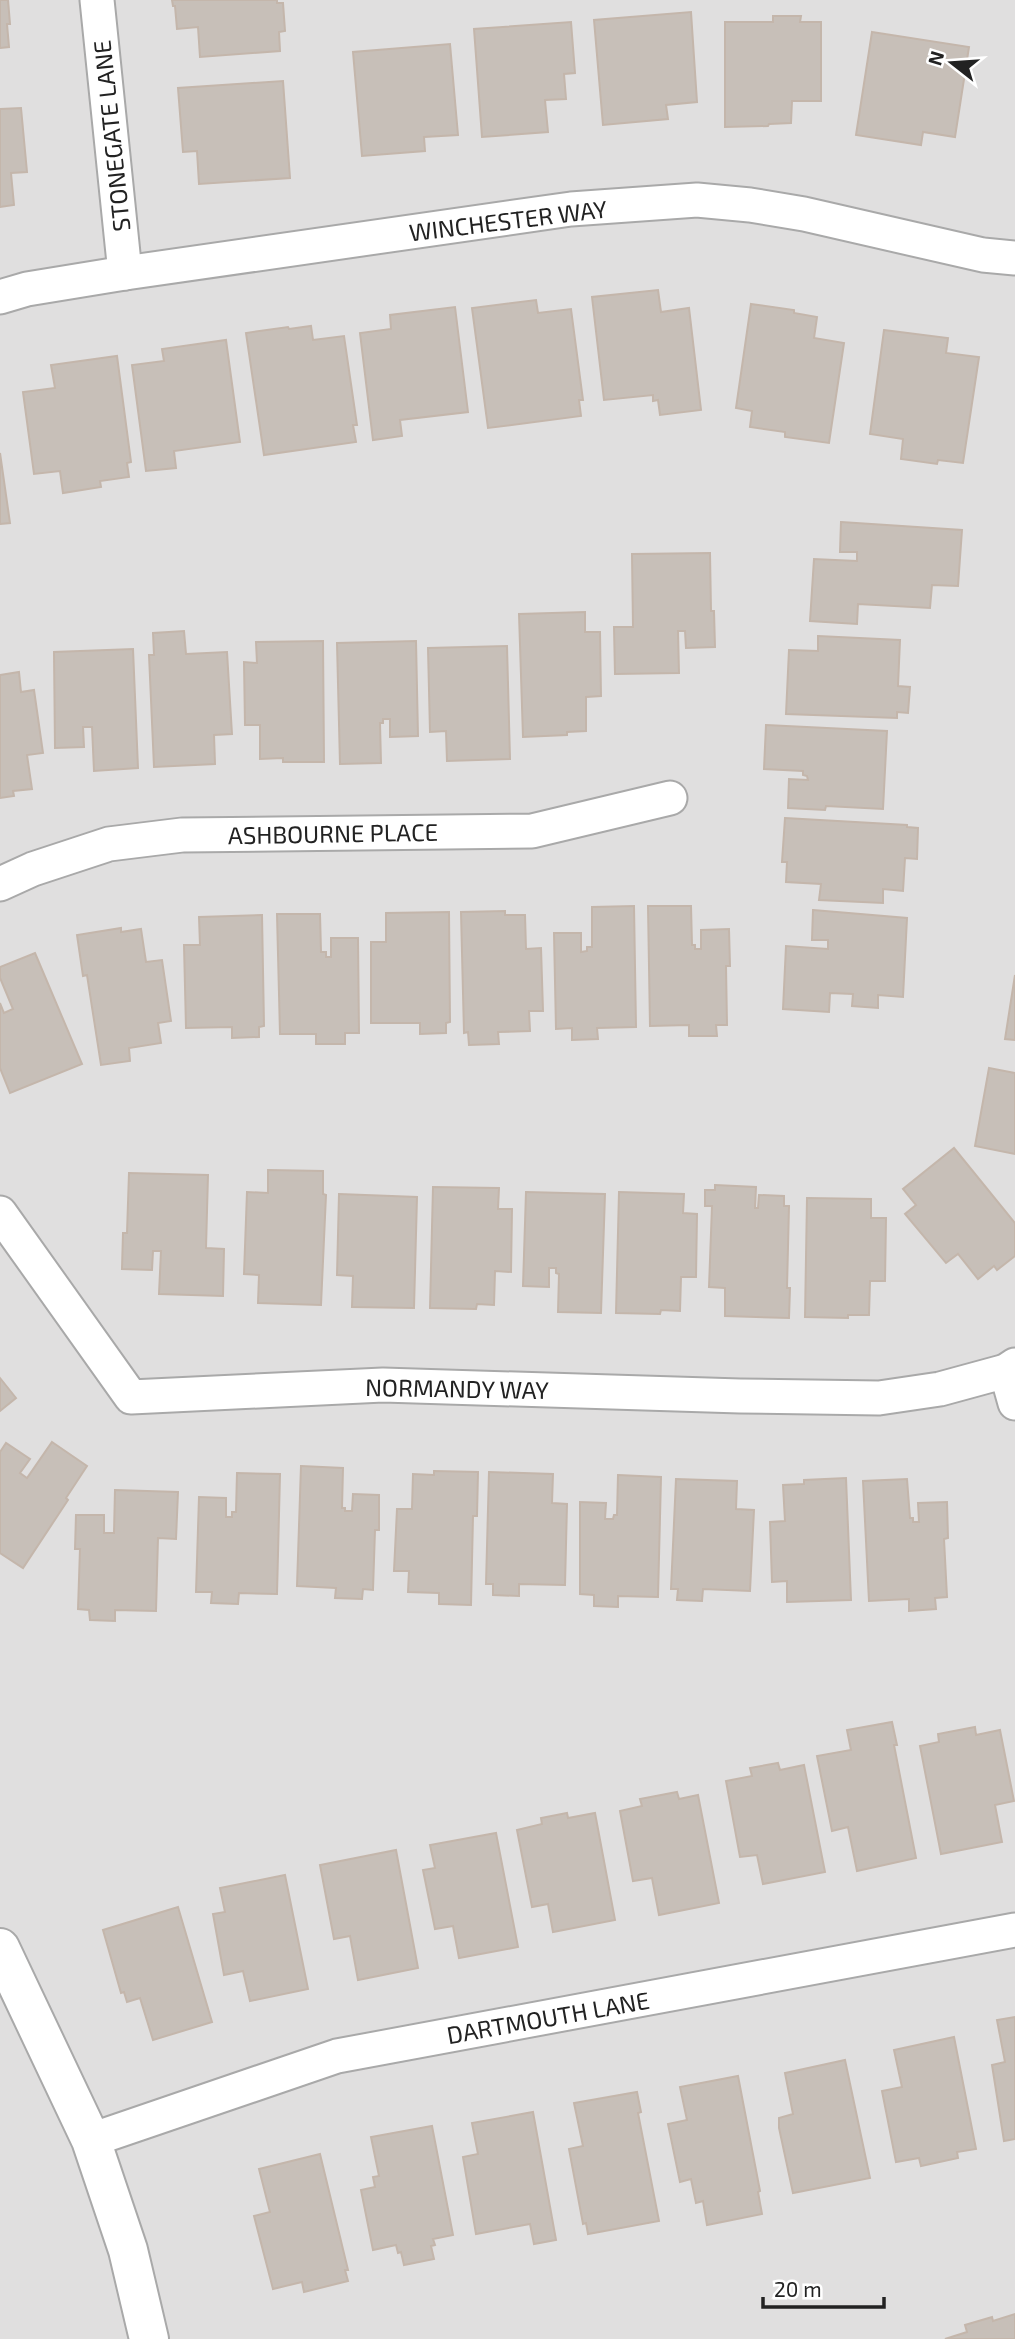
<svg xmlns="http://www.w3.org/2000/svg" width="1015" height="2339" font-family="'Exo 2',sans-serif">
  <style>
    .residential { fill: #e0dfdf }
    .building { fill: #c7bfb8; stroke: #c4b6ab; stroke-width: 2 }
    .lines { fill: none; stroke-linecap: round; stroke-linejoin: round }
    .minor-casing { stroke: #a9a9a9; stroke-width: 37 }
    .tertiary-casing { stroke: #a9a9a9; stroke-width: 42 }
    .minor { stroke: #fff; stroke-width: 33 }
    .tertiary { stroke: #fff; stroke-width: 38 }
    .labels { text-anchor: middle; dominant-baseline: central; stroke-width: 6; stroke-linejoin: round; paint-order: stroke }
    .street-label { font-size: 24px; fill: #222; stroke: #fff }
  </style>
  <rect width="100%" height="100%" fill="#f2efe9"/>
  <rect class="residential" x="0" y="0" width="1015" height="2339"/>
  <g class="building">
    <polygon points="0,0 8,0 10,24 7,24 9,47 0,48"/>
    <polygon points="172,0 277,0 277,3 283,3 285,31 279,32 280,51 200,57 198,27 177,29 175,6 173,6"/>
    <polygon points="691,12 697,102 666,105 668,119 603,125 594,20"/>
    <polygon points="773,16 801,16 800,22 821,22 821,101 792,101 791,123 769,124 768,126 725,127 725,22 773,22"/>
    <polygon points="571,22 575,73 564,74 566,99 545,100 548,132 482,137 474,29"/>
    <polygon points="872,32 969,47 955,137 923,132 921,145 856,135"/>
    <polygon points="450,44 458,135 424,137 425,151 362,156 353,52"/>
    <polygon points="283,81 290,178 199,184 197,151 183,152 178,88"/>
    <polygon points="21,108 27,172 11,173 14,205 0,207 0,109"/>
    <polygon points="658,290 661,312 689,308 701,410 660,415 658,400 653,401 653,395 604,400 592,297"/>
    <polygon points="536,300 538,313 571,309 583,400 579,400 581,416 488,428 472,308"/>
    <polygon points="751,304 794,310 794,313 817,317 814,338 844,343 829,443 785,437 785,432 750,427 752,411 736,408"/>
    <polygon points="455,307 468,412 400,420 402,436 373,440 360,333 391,329 390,315"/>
    <polygon points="311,326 313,340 344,336 357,425 353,425 356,442 264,455 246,333 288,327 289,329"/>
    <polygon points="884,330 948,338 946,353 979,357 963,463 938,460 937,464 901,459 903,439 870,434"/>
    <polygon points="226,340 240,442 174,451 176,468 146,471 132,365 164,361 162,349"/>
    <polygon points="117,356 131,462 127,463 129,477 100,481 101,487 63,493 60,471 34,474 23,392 55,388 51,365"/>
    <polygon points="0,453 10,523 0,524"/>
    <polygon points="841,522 962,530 958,586 932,585 930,608 858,604 857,624 810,621 814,559 857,561 857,552 840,552"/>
    <polygon points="710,553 711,611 714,611 715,647 686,648 685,631 678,631 679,673 615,674 614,627 633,627 632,554"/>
    <polygon points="585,612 585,632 600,632 601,696 586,697 586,731 567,732 567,735 523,737 519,614"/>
    <polygon points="184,631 186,654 227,652 232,734 214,735 215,764 154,767 149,655 154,655 153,633"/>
    <polygon points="818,636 900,640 898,686 910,687 908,713 897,712 897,718 786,714 789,650 818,651"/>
    <polygon points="323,641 324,762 283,762 283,758 260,759 260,725 245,725 244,662 257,663 256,642"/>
    <polygon points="416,641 418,736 390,737 390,719 383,719 383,723 380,723 381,763 340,764 337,643"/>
    <polygon points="507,646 510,759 447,761 446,731 430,732 428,648"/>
    <polygon points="133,649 138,768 94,771 92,727 83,727 84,747 55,748 54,652"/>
    <polygon points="19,672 21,692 34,690 43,753 27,755 32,789 13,791 14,796 0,798 0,675"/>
    <polygon points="766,725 887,731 883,809 826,806 825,810 788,808 789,779 808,780 807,776 803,775 803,771 764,769"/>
    <polygon points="785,818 907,825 907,827 918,828 917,859 905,858 903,891 883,889 883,903 819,900 821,884 786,882 787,862 782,862"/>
    <polygon points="634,906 636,1027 597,1028 598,1039 572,1040 572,1028 556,1029 554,933 581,933 581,952 587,951 587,947 592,947 592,907"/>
    <polygon points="648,906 691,906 692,945 695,945 695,949 701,949 701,930 729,929 730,966 726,966 727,1025 716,1025 717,1036 689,1036 689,1025 650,1026"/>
    <polygon points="813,910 907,918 903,997 878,995 878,1008 852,1006 853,994 830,993 829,1012 783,1009 786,946 828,949 828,940 812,940"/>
    <polygon points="505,911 505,915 525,915 526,949 541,948 543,1011 529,1011 530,1031 498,1032 499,1044 469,1045 468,1032 464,1033 461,912"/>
    <polygon points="449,912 450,1022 446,1023 446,1033 420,1034 420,1023 371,1023 371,942 386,942 386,913"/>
    <polygon points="277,914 320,914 321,952 326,952 326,957 331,957 331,938 358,938 359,1033 345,1033 345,1044 316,1044 316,1034 280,1034"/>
    <polygon points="262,915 264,1026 259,1027 259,1037 232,1038 232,1027 186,1028 184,945 200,945 199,917"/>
    <polygon points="121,928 121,932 141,929 146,962 162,960 171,1021 158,1023 161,1043 129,1048 130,1061 101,1065 87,975 83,976 77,935"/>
    <polygon points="35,953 82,1064 10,1093 0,1068 0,1003 4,1013 13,1009 0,978 0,967"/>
    <polygon points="1015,975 1015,1040 1005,1039"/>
    <polygon points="989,1068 1015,1073 1015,1154 975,1146"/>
    <polygon points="954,1148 1015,1223 1015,1256 997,1270 994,1266 978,1279 958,1254 946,1263 905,1214 916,1205 903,1189"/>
    <polygon points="268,1170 323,1171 323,1194 326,1195 321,1305 258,1303 259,1275 244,1274 247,1192 268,1193"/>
    <polygon points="129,1173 208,1175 206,1248 224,1249 223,1296 159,1294 161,1251 153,1251 152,1270 122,1269 123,1233 127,1233"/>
    <polygon points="715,1185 756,1187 755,1208 758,1208 759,1195 784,1196 784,1206 789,1206 787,1288 790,1288 789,1318 725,1316 725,1288 709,1287 712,1206 705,1206 705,1190 715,1190"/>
    <polygon points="433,1187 499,1188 498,1209 512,1209 511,1272 495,1271 494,1305 477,1304 476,1309 430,1308"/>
    <polygon points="526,1192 605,1194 601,1313 558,1312 559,1274 556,1273 556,1268 549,1268 549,1287 523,1286"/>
    <polygon points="619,1192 684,1194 683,1213 697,1214 696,1277 681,1277 680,1311 661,1310 660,1314 616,1313"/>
    <polygon points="339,1194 417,1197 414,1308 352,1307 353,1276 337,1275"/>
    <polygon points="807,1198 871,1199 871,1218 886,1218 885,1281 870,1281 869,1315 848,1315 848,1318 805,1317"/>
    <polygon points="0,1378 16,1398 0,1411"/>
    <polygon points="52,1442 87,1466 66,1498 68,1500 23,1568 0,1553 0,1452 6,1443 30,1459 20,1473 27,1478"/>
    <polygon points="301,1466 343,1468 342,1508 345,1508 345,1511 352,1511 353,1494 379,1495 379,1530 375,1530 373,1590 363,1589 362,1599 335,1598 336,1588 297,1586"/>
    <polygon points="434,1471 478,1472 477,1516 473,1516 471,1605 439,1604 439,1593 408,1592 409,1571 394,1571 397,1509 412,1509 413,1474 434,1475"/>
    <polygon points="489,1472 553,1474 552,1503 567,1504 565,1585 519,1584 519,1596 493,1595 493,1584 486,1584"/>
    <polygon points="237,1473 280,1474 277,1594 239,1593 238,1604 211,1603 212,1592 196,1592 199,1497 226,1498 226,1517 232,1517 232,1512 236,1512"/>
    <polygon points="618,1475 661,1477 658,1597 618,1596 618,1607 594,1606 594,1595 580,1594 580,1502 606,1503 605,1519 613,1519 614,1515 617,1515"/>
    <polygon points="846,1478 851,1600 787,1602 787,1581 772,1582 770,1522 785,1521 783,1485 804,1484 804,1480"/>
    <polygon points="676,1479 737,1481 736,1509 754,1510 750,1591 703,1589 702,1601 677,1600 678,1589 671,1589"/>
    <polygon points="907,1479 910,1518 913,1518 913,1522 919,1522 918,1503 947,1502 948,1538 944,1539 947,1597 935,1598 936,1609 909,1611 909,1599 869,1601 863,1481"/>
    <polygon points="115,1490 178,1492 176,1539 158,1538 156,1611 115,1610 115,1621 90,1620 89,1610 78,1609 80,1549 75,1549 76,1515 104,1515 104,1533 114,1533"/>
    <polygon points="892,1722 897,1745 894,1745 916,1858 857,1871 848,1827 832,1831 817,1756 851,1750 847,1730"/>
    <polygon points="975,1727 976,1735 1000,1730 1014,1801 995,1805 1002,1842 941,1854 920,1746 939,1742 938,1734"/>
    <polygon points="778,1763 780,1770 804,1765 825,1872 763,1884 757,1855 740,1857 726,1781 752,1776 750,1768"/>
    <polygon points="677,1792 679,1799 698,1795 719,1903 659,1915 652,1878 633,1881 620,1811 642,1806 640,1799"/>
    <polygon points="567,1813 568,1818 595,1813 615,1920 553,1932 548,1904 532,1907 517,1830 542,1824 541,1818"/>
    <polygon points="496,1833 518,1947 459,1958 453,1926 435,1929 423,1870 435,1868 430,1845"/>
    <polygon points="396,1850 418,1968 358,1980 350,1936 334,1939 320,1865"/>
    <polygon points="285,1875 308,1989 250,2001 243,1971 224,1975 213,1914 225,1912 220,1888"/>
    <polygon points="178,1907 212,2022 153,2040 140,1998 127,2002 124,1992 121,1993 103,1930"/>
    <polygon points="1015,2017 1015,2139 1004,2141 992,2065 1005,2062 997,2020"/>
    <polygon points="954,2037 976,2149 957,2152 958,2158 921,2166 919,2158 896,2162 882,2091 902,2087 894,2050"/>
    <polygon points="845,2060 870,2178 793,2193 779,2128 779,2118 793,2114 785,2073"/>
    <polygon points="738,2076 760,2191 758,2192 762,2214 707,2225 703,2201 696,2203 691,2179 680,2182 668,2124 687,2120 680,2087"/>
    <polygon points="637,2092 641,2112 638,2113 659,2221 588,2234 586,2223 583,2224 569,2149 583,2146 574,2103"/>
    <polygon points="533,2112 556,2240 534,2244 530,2224 476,2234 463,2157 478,2154 472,2123"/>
    <polygon points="432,2126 453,2235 433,2239 435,2245 431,2246 434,2259 404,2265 401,2252 398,2253 396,2245 373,2250 361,2190 375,2187 373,2177 379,2176 371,2137"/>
    <polygon points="320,2154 348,2270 345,2270 348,2281 304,2292 302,2282 273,2289 254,2216 270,2212 259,2169"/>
    <polygon points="1015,2314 1015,2339 945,2339 967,2332 965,2325 992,2317 993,2321"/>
  </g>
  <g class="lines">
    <defs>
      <g id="minor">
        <polyline points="97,0 125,273"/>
        <polyline points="0,297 27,289 125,273 571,209 697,200 750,205 804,214 983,255 1015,258"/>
        <polyline points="0,884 33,869 109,844 182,835 532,831 670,798"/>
        <polyline points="0,1213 131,1397 383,1385 740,1396 879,1398 940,1389 1006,1371 1015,1365"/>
        <polyline points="1006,1371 1015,1403"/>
        <polyline points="91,2140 337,2056 1015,1930"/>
      </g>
      <polyline id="tertiary" points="0,1948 91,2140 128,2250 149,2339"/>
    </defs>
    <use href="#minor" class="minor-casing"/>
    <use href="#tertiary" class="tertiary-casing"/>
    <use href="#minor" class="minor"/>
    <use href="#tertiary" class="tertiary"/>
  </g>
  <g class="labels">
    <g class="street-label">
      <text transform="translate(111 136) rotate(-96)">STONEGATE LANE</text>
      <text transform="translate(508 220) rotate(-7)">WINCHESTER WAY</text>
      <text transform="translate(333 833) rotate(-1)">ASHBOURNE PLACE</text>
      <text transform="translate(457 1388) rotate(1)">NORMANDY WAY</text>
      <text transform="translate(548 2017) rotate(-10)">DARTMOUTH LANE</text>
    </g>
  </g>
  <g transform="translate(952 63) rotate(287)" stroke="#ffffff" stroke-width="5" paint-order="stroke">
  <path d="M0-5L12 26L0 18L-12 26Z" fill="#222222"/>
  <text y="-10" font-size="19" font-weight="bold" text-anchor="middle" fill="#222222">N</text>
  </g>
  <path d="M763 2297v10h121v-10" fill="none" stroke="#222222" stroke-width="3.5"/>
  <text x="774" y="2297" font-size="21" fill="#222222" stroke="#ffffff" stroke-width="5" paint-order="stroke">20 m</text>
</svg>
